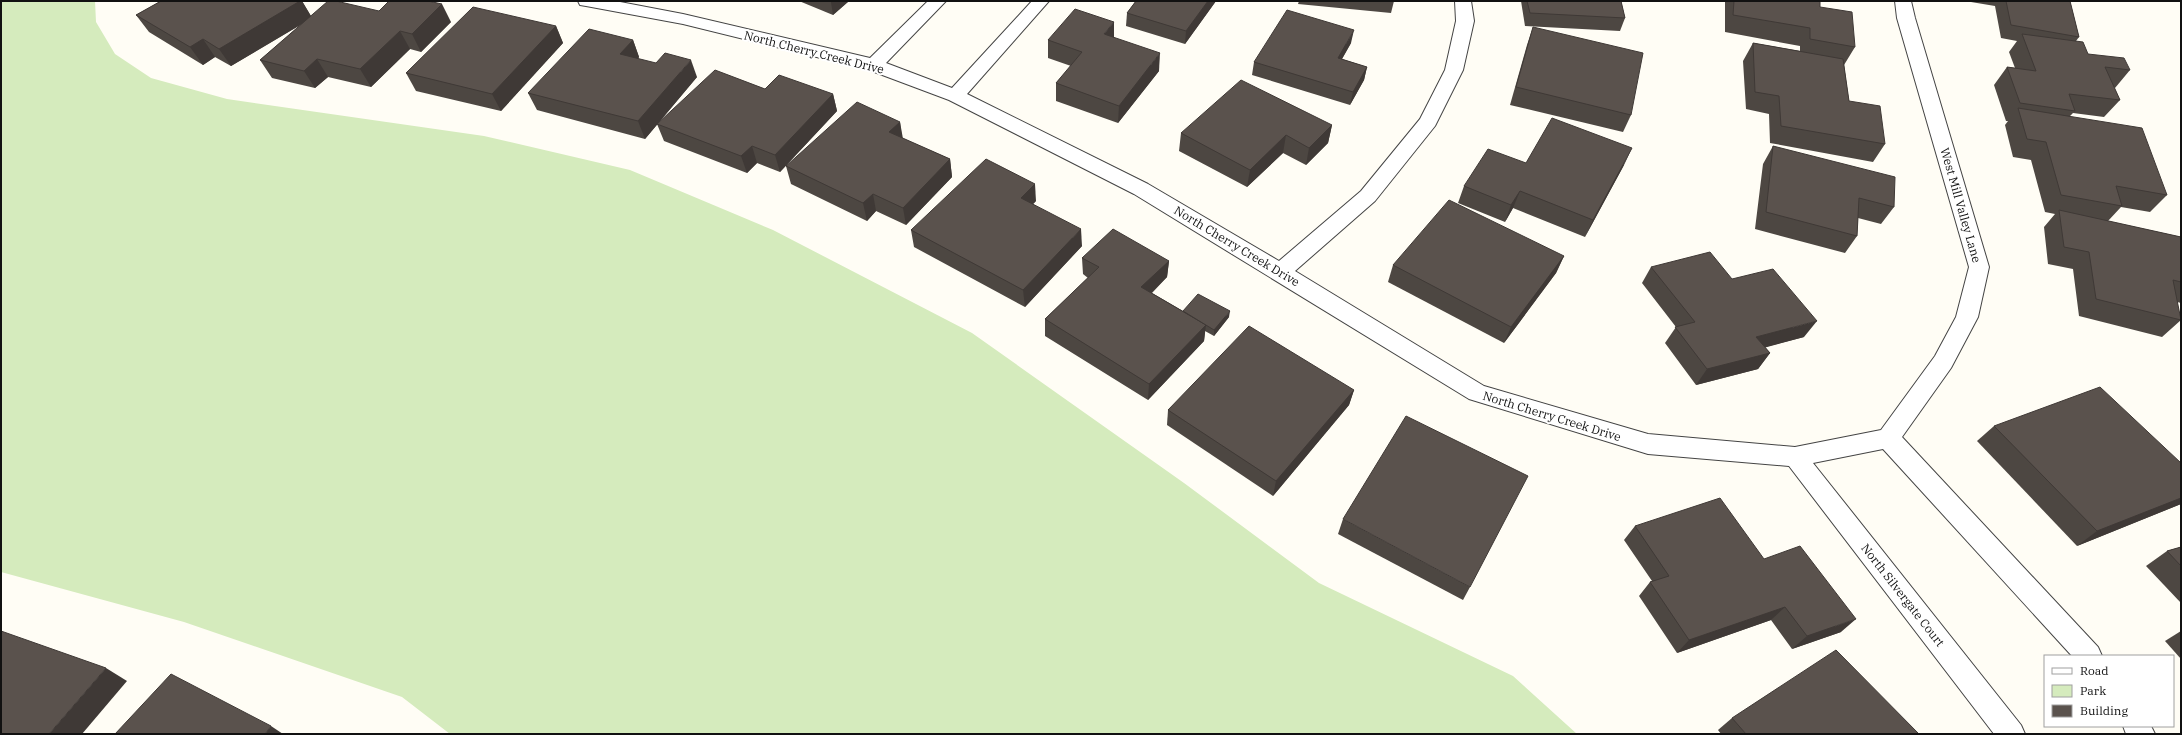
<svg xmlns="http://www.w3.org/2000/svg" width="2182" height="735" font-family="'IBM Plex Serif',serif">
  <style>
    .green { fill: #d5ebbd }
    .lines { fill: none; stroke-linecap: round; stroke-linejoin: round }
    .minor-casing { stroke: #444; stroke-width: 2 }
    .minor { fill: #fff; fill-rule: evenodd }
    .wall { fill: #4d4742 }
    .shaded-wall { fill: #3f3936 }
    .building { fill: #5a524d; stroke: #3f3936 }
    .labels { text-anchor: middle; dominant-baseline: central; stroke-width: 4; stroke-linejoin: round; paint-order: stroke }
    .street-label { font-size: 12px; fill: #111; stroke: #fff }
  </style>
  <rect width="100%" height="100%" fill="#fffdf5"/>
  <polygon class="green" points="1,1 95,1 96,22 115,54 151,78 227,99 484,136 630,170 773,230 972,333 1184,483 1319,583 1513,676 1577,734 450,734 402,697 184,622 1,572"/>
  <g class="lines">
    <defs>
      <g id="minor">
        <polygon points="578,1 615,1 683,14 870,58 928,1 946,1 886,63 952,88 1032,1 1049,1 967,94 1148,184 1279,261 1361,191 1420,119 1445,70 1456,21 1455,1 1471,1 1474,21 1463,70 1435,126 1375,201 1295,271 1484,386 1648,434 1795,447 1881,430 1935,356 1956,317 1969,267 1897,18 1895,1 1911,1 1915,18 1989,267 1978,317 1951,368 1902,437 2098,647 2102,656 2072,656 1883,449 1813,463 2021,725 2025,734 1994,734 1789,466 1648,454 1469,399 1134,194 949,100 869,70 683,24 586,6 580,5"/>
        <polygon points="2123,726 2151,726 2155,734 2126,734"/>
      </g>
    </defs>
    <use href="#minor" class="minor-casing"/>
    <use href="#minor" class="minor"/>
  </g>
  <g class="wall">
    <polygon points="161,1 302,1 311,16 379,11 451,22 421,52 410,49 371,87 328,77 315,88 272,78 260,60 302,24 231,66 215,57 203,65 149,32 136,15"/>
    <polygon points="799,1 849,1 833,15"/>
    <polygon points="1136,1 1216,1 1185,44 1126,26 1127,13"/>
    <polygon points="1299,1 1394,1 1391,13 1298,4"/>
    <polygon points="1521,1 1621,1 1625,18 1620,31 1525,26"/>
    <polygon points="1725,1 1820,1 1820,7 1855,47 1844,65 1849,101 1885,144 1873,162 1770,143 1769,114 1746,109 1743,61 1753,43 1800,51 1800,46 1725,32"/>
    <polygon points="1965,1 2070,1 2079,37 2076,41 2088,54 2130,70 2115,88 2114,87 2120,100 2104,117 2073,113 2070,116 2167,195 2150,212 2121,207 2108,221 2181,237 2181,303 2177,302 2181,320 2162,337 2079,316 2073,269 2048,264 2044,227 2055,214 2045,212 2031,160 2013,157 2005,125 2008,121 2006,121 1994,85 2007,67 2015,68 2009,52 2017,41 2001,38 1995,6"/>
    <polygon points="556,26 563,43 501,111 416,91 406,73"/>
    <polygon points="1533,27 1631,115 1623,132 1510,105 1527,45"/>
    <polygon points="1114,38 1159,71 1118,123 1056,101 1056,83 1071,66 1048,58 1048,40"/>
    <polygon points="633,40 639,57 638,59 697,77 645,139 537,110 528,93"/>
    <polygon points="1351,43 1342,59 1367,67 1364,80 1350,105 1252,75 1254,62"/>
    <polygon points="765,89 833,94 837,111 780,172 757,163 747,173 664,141 657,124"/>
    <polygon points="900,122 902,138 950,159 952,177 906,225 876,211 867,221 791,184 786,166"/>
    <polygon points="1332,125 1328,143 1306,165 1283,153 1247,187 1179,151 1181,133"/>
    <polygon points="1773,146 1894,207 1881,224 1858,218 1857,236 1845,253 1755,229 1763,164"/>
    <polygon points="1526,163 1624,165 1585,237 1513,208 1505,222 1458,203 1464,186"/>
    <polygon points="1036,201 1033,204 1082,246 1025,307 914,247 911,230"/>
    <polygon points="1564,256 1556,273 1504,343 1388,282 1393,265"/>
    <polygon points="1082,258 1169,261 1167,277 1152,293 1183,311 1229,317 1214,336 1205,331 1204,341 1148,400 1045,336 1045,319 1088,278 1083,274"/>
    <polygon points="1651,267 1732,279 1804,337 1765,347 1770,353 1758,369 1696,385 1665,343 1676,327 1642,283"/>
    <polygon points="1354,390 1349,405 1273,496 1167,425 1168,410"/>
    <polygon points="1994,426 2181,463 2181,504 2077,546 1977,441"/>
    <polygon points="1343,519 1470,587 1463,600 1338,534"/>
    <polygon points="1635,526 1764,559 1841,632 1792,649 1771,620 1677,653 1639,596 1650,582 1652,581 1624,540"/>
    <polygon points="2181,547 2181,603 2146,566 2167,551"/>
    <polygon points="2181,631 2181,659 2165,641"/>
    <polygon points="1732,718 1919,734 1721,734 1718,730"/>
  </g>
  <g class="shaded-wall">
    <polygon points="300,1 302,1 312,18 231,66 219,49"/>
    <polygon points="832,1 849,1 833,15 831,2"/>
    <polygon points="1208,1 1216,1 1185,44 1186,31"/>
    <polygon points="442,4 451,22 421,52 412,34"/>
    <polygon points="1114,22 1114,40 1104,34"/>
    <polygon points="556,26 563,43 501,111 492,94"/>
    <polygon points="1354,30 1351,43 1335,71 1338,58"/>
    <polygon points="400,31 410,49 371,87 360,69"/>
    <polygon points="203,39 215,57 203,65 190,47"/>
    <polygon points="633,40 639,57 626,72 620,54"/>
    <polygon points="1160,53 1159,71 1118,123 1119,106"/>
    <polygon points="317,59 328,77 315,88 304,71"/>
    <polygon points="691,60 697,77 645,139 638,121"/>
    <polygon points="1367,67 1364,80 1350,105 1353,92"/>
    <polygon points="833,94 837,111 780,172 775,155"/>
    <polygon points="900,122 903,139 889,132"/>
    <polygon points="1332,125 1328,143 1306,165 1309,148"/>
    <polygon points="1286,135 1283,153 1247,187 1250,170"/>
    <polygon points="752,146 757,163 747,173 741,156"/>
    <polygon points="1632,148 1624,165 1585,237 1593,220"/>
    <polygon points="950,159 952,177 906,225 903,208"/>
    <polygon points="1035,184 1036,201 1022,215 1021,198"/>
    <polygon points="1520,191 1513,208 1505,222 1511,205"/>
    <polygon points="873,194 876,211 867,221 863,203"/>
    <polygon points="1081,229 1082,246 1025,307 1023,290"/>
    <polygon points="1564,256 1556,273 1504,343 1511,327"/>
    <polygon points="1169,261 1167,277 1141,303 1141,287"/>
    <polygon points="1230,311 1229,317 1214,336 1214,330"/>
    <polygon points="1817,321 1804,337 1745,353 1756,337"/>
    <polygon points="1206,325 1204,341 1148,400 1149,384"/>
    <polygon points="1770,353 1758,369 1696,385 1707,369"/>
    <polygon points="1354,390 1349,405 1273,496 1276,481"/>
    <polygon points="2181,498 2181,504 2077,546 2097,531"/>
    <polygon points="1785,607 1771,620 1677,653 1689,640"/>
    <polygon points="1856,619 1841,632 1792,649 1807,636"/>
    <polygon points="106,668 127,681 82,734 49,734"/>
    <polygon points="271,726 283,734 265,734"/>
  </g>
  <g class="building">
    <polygon points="161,1 300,1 219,49 203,39 190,47 136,15"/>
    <polygon points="328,1 336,1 379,11 389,1 428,1 442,4 412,34 400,31 360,69 317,59 304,71 260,60"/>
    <polygon points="1136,1 1208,1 1186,31 1127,13"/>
    <polygon points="1527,1 1621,1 1625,18 1530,13"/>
    <polygon points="1734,1 1820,1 1820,7 1852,12 1855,47 1810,39 1810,28 1733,15"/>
    <polygon points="2006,1 2070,1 2079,37 2011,25"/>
    <polygon points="473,7 556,26 492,94 406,73"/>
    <polygon points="1075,9 1114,22 1104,34 1160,53 1119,106 1056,83 1082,52 1048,40"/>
    <polygon points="1287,10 1354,30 1338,58 1367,67 1353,92 1254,62"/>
    <polygon points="1533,27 1643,53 1631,115 1516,87"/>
    <polygon points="589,29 633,40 620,54 656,63 665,53 691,60 638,121 528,93"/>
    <polygon points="2022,34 2083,42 2088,54 2124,58 2130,70 2105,67 2120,100 2069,94 2075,111 2020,103 2007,67 2036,71"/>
    <polygon points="1753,43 1843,59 1849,101 1880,106 1885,144 1781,126 1779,96 1755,92"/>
    <polygon points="715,70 765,89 779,75 833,94 775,155 752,146 741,156 657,124"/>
    <polygon points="1241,80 1332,125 1309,148 1286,135 1250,170 1181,133"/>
    <polygon points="857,102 900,122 889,132 950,159 903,208 873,194 863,203 786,166"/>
    <polygon points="2018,108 2142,128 2167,195 2116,186 2122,206 2061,195 2046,142 2027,139"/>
    <polygon points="1552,118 1632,148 1593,220 1520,191 1511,205 1464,186 1488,149 1526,163"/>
    <polygon points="1773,146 1895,177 1894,207 1859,198 1857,236 1766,212"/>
    <polygon points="986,159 1035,184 1021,198 1081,229 1023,290 911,230"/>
    <polygon points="1449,200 1564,256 1511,327 1393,265"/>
    <polygon points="2059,210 2181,237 2181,282 2173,280 2181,320 2096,299 2089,252 2064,247"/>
    <polygon points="1113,229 1169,261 1141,287 1206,325 1149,384 1045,319 1099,267 1082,258"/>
    <polygon points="1710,252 1732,279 1773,269 1817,321 1756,337 1770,353 1707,369 1675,327 1695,322 1651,267"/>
    <polygon points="1198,294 1230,311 1214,330 1183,311"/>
    <polygon points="1249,326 1354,390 1276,481 1168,410"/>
    <polygon points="2100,387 2181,463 2181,498 2097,531 1994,426"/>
    <polygon points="1406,416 1528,476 1470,587 1343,519"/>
    <polygon points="1720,498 1764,559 1800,546 1856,619 1807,636 1785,607 1689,640 1650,582 1669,576 1635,526"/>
    <polygon points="2181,547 2181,566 2167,551"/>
    <polygon points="1,631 106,668 49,734 1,734"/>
    <polygon points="1836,650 1919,734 1746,734 1732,718"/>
    <polygon points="171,674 271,726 265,734 115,734"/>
  </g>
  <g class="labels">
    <g class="street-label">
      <text transform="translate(814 52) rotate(14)">North Cherry Creek Drive</text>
      <text transform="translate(1961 205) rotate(74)">West Mill Valley Lane</text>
      <text transform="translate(1237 246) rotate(31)">North Cherry Creek Drive</text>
      <text transform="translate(1552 416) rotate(17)">North Cherry Creek Drive</text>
      <text transform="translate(1903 595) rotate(52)">North Silvergate Court</text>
    </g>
  </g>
  <rect width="2182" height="735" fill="none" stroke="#111111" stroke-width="4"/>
  <rect x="2044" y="655" width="130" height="72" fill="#ffffff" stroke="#a0a0a0"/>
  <rect x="2052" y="668" width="20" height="6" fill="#ffffff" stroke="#a0a0a0"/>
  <text x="2080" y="675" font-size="12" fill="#111111">Road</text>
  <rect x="2052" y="685" width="20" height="12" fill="#d5ebbd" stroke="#a0a0a0"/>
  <text x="2080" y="695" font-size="12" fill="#111111">Park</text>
  <rect x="2052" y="705" width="20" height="12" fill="#5a524d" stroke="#a0a0a0"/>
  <text x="2080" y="715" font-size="12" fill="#111111">Building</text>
</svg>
